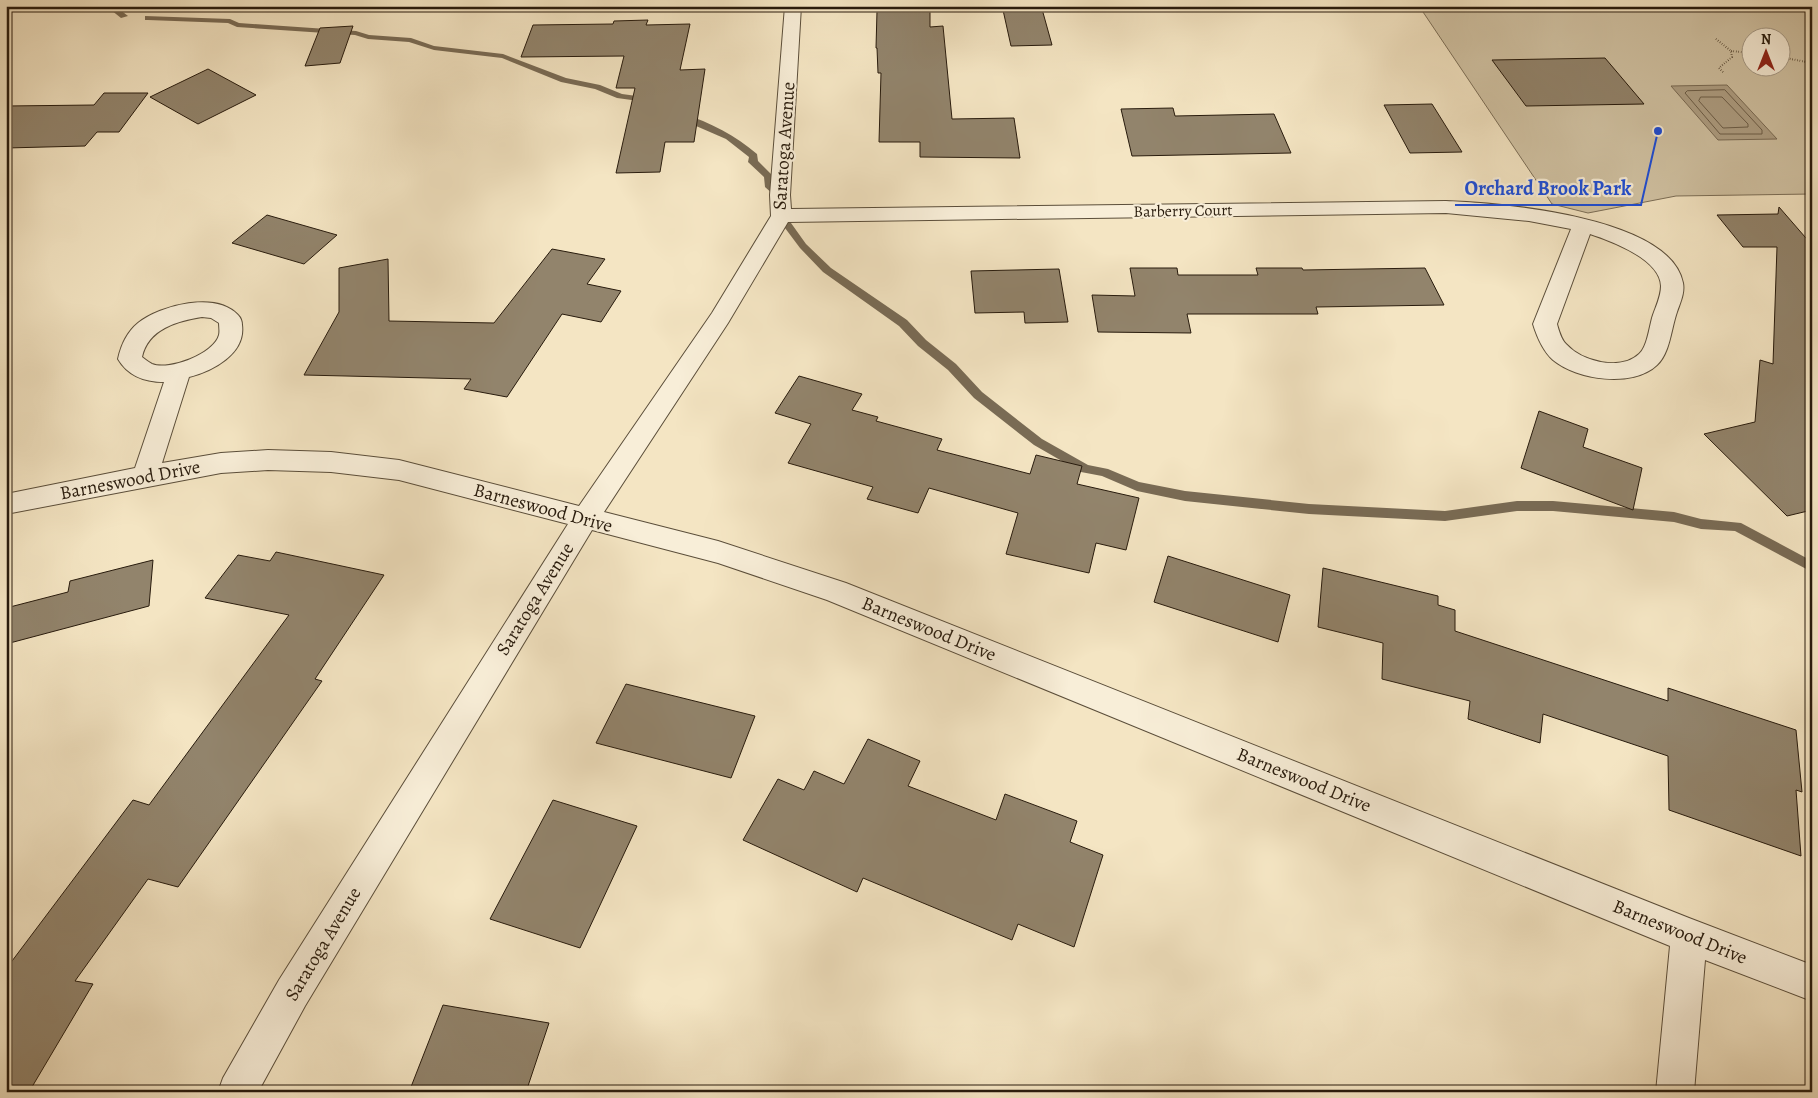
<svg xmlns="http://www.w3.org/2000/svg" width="1818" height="1098" font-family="Alegreya,serif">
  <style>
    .green { fill: #d1c3a4; stroke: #7c6f58; fill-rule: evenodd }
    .water { fill: #afa085; stroke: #796b55 }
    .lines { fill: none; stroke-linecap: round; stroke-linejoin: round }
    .shore { stroke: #6c5e49; stroke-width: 1 }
    .stream { fill: #796b55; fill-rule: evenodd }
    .building { fill: #92846c; stroke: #281b0d }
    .minor-casing { stroke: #5b4e3a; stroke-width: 2 }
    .path { stroke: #281b0d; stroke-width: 2; stroke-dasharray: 0.5 2; stroke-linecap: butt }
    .minor { fill: #f8eed8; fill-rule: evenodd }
    .labels { text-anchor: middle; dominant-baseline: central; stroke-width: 4.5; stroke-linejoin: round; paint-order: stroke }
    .far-street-label { font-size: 16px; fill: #281b0d; stroke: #f8eed8 }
    .street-label { font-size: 19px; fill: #281b0d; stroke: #f8eed8 }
    .leader { fill: none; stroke: #1d4ed8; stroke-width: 2 }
    .callout-dot { fill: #1d4ed8; stroke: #f8eed8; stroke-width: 2 }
    .callout-label { font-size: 20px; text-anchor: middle; font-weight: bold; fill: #1d4ed8; stroke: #f8eed8; stroke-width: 4.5; stroke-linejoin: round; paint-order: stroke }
  </style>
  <rect width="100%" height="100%" fill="#f4e5c3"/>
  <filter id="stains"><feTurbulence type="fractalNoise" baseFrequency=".004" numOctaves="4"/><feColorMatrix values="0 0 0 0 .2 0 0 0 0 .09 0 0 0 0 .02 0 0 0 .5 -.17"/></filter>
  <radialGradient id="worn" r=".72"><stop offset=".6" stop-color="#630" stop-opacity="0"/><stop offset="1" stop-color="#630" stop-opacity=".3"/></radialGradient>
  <path class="green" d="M 1419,6 L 1812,6 L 1812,194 L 1676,196 L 1588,213 L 1552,204 ZM 1750,38 L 1780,38 L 1780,68 L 1750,68 Z"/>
  <polygon class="water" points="1727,85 1777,139 1718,140 1671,86"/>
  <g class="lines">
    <g class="shore">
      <polygon points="1725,90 1762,130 1762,134 1720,134 1685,93 1687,91"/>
      <polygon points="1701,97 1722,97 1748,124 1748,127 1723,128 1699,101"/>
    </g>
    <g class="stream">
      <polygon points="106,6 115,6 128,16 121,18"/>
      <polygon points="145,16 230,19 239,23 356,31 369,35 411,38 434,46 503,54 566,78 600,85 622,94 644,97 652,103 648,106 639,101 617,98 595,89 561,82 502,58 434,50 409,42 368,39 355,35 237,27 228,23 148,20 145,20"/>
      <path d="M 683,114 C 710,122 736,136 757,154 L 758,161 L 771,174 L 774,186 L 785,195 L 786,216 L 806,244 L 831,268 L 907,320 L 926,340 L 956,364 L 982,392 L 1042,439 L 1088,465 L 1108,469 L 1139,482 L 1185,491 L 1309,504 L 1445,511 L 1517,501 L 1553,501 L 1674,512 L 1701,519 L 1741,523 L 1812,561 L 1812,572 L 1735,531 L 1701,529 L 1674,522 L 1553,511 L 1517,511 L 1445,521 L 1309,514 L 1185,501 L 1137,491 L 1102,476 L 1081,472 L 1034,445 L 974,398 L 948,370 L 918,346 L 899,326 L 823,272 L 800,248 L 776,216 L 775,196 L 765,187 L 764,177 L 748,162 L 749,157 L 726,139 L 680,119 L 679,117 Z"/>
    </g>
  </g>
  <g class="building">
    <polygon points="1042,9 1052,45 1011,46 1003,10"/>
    <polygon points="877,11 930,11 930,27 943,26 952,119 1014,118 1020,158 920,157 920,142 879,142 881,73 878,73 877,48 876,48"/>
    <polygon points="648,20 646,25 690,24 680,70 705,69 694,142 665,142 660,172 616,173 635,88 616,88 624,56 521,57 533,25 613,24 614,21"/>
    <polygon points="353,26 340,63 305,66 320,28"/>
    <polygon points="1605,58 1644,104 1526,106 1492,60"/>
    <polygon points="208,69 256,95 198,124 150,97"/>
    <polygon points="104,93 148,93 119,132 97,132 85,146 6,148 6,106 94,105"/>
    <polygon points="1432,104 1462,152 1410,153 1384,105"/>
    <polygon points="1173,108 1175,116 1274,114 1291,153 1132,156 1121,109"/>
    <polygon points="1779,207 1812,245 1812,510 1787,516 1704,434 1755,422 1760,360 1773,364 1777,247 1743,247 1717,215 1778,214"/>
    <polygon points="267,215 337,235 304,264 232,243"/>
    <polygon points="552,249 605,259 587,284 621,291 601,322 562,314 507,397 464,389 471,379 304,375 339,312 339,268 388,259 389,321 494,323"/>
    <polygon points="1130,268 1177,268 1178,275 1258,275 1256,268 1302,268 1303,270 1425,268 1444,305 1316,307 1318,314 1187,314 1191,333 1098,332 1092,295 1135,296"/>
    <polygon points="1059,269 1068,322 1025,323 1024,312 975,313 971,271"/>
    <polygon points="799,376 862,394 852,410 878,417 876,421 942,439 937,450 1030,474 1036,455 1082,466 1077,484 1139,498 1126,550 1096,543 1089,573 1006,554 1018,513 929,488 918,513 867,499 873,487 788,463 811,424 775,413"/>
    <polygon points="1539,411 1588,429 1583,447 1642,468 1633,510 1521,468"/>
    <polygon points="276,552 384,575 315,679 322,681 178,887 148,879 75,981 93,984 29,1092 6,1092 6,969 133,800 149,805 289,615 205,598 238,555 270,561"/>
    <polygon points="1168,556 1290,595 1278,642 1154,602"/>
    <polygon points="153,560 149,606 6,644 6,608 68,592 70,581"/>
    <polygon points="1323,568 1438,596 1438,605 1455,610 1455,631 1668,701 1668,688 1796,730 1802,792 1796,790 1801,856 1669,810 1668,756 1543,714 1540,743 1468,719 1470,701 1382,679 1383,643 1318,627"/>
    <polygon points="626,684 755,716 731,778 596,743"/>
    <polygon points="868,739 920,761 908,786 996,820 1005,794 1077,821 1070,842 1103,855 1074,947 1018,924 1012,940 863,878 857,892 743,840 778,779 804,790 814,771 844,784"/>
    <polygon points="553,800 637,826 580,948 490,919"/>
    <polygon points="443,1005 549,1023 526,1092 409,1092"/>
  </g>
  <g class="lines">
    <defs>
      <path id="minor" d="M 785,6 L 801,6 L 790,195 L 791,209 L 1446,201 C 1499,203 1670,216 1683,283 C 1685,293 1680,303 1677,312 C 1671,329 1670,353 1657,365 C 1633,388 1577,380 1553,360 C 1543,351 1537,337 1533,324 L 1571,229 L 1529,221 L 1446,213 L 788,222 L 728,323 L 604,512 L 718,541 L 846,583 L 1689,918 L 1812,965 L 1812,1001 L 1705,960 L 1694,1092 L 1656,1092 L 1670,946 L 827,600 L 718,563 L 592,530 L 305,1006 L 258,1092 L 218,1092 L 223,1078 L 279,980 L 568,524 L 399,480 L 331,472 L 268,470 L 221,473 L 6,514 L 6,494 L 135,468 L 164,382 C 145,382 128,376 118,359 C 121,345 127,332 138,323 C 161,305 216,291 238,315 C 241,318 242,322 242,325 C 246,354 212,371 189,377 L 162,463 L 221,453 L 268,450 L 331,452 L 399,460 L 579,506 L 712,313 L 771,216 L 770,195 ZM 1590,234 C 1611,241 1660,259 1661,286 C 1661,297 1655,308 1652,318 C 1649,329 1647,347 1639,354 C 1621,371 1582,362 1566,344 C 1561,339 1559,331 1557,324 ZM 202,317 L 211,318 L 219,323 C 219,327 220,331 219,335 C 214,354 169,371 152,364 C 148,362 145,359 142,357 C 148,329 177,321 202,317 Z"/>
    </defs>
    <use href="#minor" class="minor-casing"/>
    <g class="path">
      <polyline points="1716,39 1731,51 1732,57 1719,68 1723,72"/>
      <polyline points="1731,51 1750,53"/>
      <polyline points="1780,57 1812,63"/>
    </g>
    <use href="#minor" class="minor"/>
  </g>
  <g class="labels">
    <g class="far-street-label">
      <text transform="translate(1183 211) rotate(-1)">Barberry Court</text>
    </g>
    <g class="street-label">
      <text transform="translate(784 146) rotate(-86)">Saratoga Avenue</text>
      <text transform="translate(130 480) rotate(-11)">Barneswood Drive</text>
      <text transform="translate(543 508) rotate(15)">Barneswood Drive</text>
      <text transform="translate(535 599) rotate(-58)">Saratoga Avenue</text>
      <text transform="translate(929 629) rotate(22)">Barneswood Drive</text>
      <text transform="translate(1304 780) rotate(22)">Barneswood Drive</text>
      <text transform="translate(1680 932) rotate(22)">Barneswood Drive</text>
      <text transform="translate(323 944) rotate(-59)">Saratoga Avenue</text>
    </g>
  </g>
  <path class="leader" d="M1658 131L1641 205H1455"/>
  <circle class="callout-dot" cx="1658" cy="131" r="5"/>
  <g class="callout-label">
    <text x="1548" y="195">Orchard Brook Park</text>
  </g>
  <rect width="1818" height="1098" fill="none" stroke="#f4e5c3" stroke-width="25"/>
  <rect x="8" y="8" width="1803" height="1083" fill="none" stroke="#281b0d" stroke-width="2.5"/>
  <rect x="12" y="12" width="1793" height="1073" fill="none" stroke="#281b0d"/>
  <g transform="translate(1766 52)"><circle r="24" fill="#f8eed8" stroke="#a59a87"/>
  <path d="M0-4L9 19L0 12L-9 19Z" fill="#8f2418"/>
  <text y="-8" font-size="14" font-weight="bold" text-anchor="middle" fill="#281b0d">N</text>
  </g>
  <rect width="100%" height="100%" filter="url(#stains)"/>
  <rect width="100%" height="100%" fill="url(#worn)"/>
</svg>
